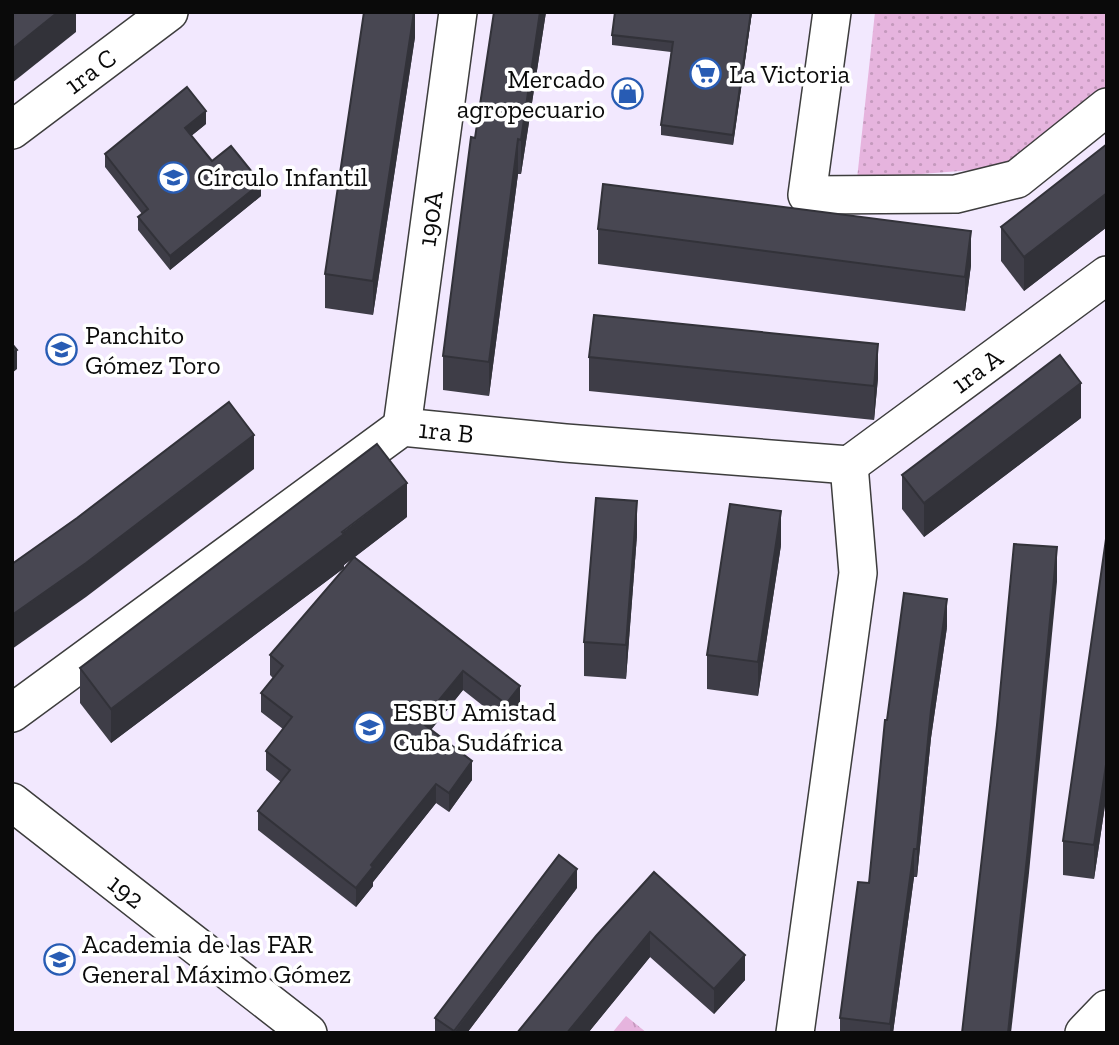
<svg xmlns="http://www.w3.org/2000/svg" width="1119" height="1045" font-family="'Zilla Slab',serif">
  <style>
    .grass { fill: url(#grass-tufts) }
    .park { fill: url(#park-dots) }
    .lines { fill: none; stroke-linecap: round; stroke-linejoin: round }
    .minor-casing { stroke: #3d3d3d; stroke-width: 40 }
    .minor { stroke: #fff; stroke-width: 37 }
    .wall { fill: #3e3d47 }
    .shaded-wall { fill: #323239 }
    .building { fill: #484752; stroke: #323239; stroke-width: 2 }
    .labels { text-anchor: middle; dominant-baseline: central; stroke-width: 7; stroke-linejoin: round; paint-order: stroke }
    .street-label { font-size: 26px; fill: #0a0a0a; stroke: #fff }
    .poi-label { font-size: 26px; fill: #0a0a0a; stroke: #fff; text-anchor: start }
  </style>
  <defs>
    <pattern id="grass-tufts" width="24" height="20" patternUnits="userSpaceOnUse" patternTransform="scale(1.75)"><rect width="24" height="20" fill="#e6b4de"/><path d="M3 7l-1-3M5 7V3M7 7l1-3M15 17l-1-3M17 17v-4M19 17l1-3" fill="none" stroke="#c499bd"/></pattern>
    <pattern id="park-dots" width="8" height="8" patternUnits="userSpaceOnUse" patternTransform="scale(1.75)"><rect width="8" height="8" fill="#e6b4de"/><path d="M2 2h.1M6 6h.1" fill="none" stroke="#c499bd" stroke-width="1.8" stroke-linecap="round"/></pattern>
  </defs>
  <rect width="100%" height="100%" fill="#f2e8fe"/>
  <polygon class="grass" points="626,1016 647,1033 612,1033"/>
  <polygon class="park" points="875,12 1107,12 1107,89 1011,167 857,179"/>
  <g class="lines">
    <defs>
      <g id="minor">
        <polyline points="832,12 807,195 956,194 1017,179 1107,107"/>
        <path id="s1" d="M 12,130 L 169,12"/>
        <path id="s2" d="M 402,427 L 458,12"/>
        <path id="s3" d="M 849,465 L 1107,275"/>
        <path id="s4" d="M 12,713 L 402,427 L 565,443 L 849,465"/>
        <path id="s5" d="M 12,802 L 308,1033"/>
        <polyline points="795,1033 858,573 849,465"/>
        <polyline points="1084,1033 1107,1009"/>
      </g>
    </defs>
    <use href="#minor" class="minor-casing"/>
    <use href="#minor" class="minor"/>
  </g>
  <g class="wall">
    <polygon points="415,12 415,37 373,315 325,308 325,274"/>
    <polygon points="494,12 546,12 521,174 518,174 489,396 443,390 443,356"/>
    <polygon points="615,12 752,12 733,145 661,135 661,125 671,52 612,45 612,35"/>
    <polygon points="206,124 191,136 212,161 261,196 170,270 138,230 138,217 142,214 105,167 105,154"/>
    <polygon points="1107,144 1107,227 1024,291 1001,261 1001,227"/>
    <polygon points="598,229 971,265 965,311 598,264"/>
    <polygon points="589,357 878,378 874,420 589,391"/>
    <polygon points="1081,418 924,537 902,509 902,475"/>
    <polygon points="407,517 355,557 520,705 506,724 463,690 431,730 472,780 449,812 436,803 373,882 373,886 356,907 258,830 258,811 281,782 266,770 266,751 283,729 261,712 261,693 273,678 270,675 270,655 352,559 344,565 344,568 111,743 80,703 80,668"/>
    <polygon points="1107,532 1107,792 1094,879 1063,875 1063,841"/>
    <polygon points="637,535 626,679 584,676 584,642"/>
    <polygon points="781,545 758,696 707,689 707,655"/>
    <polygon points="947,627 931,738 917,877 914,877 893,1033 840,1033 840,1018 869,883 887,720"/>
    <polygon points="654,872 745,980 714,1014 650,957 588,1033"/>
    <polygon points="577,888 467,1033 435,1033 435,1018"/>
  </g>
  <g class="shaded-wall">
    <polygon points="58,12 76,12 76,32 12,83 12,49"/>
    <polygon points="414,12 415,12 415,37 373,315 373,281"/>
    <polygon points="540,12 546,12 521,174 521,140"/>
    <polygon points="751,12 752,12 733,145 733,135"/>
    <polygon points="206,111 206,124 185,141 185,128"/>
    <polygon points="518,139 518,174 489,396 489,362"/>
    <polygon points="261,183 261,196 170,270 170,256"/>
    <polygon points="1107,193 1107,227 1024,291 1024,257"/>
    <polygon points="971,231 971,265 965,311 965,277"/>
    <polygon points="878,344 878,378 874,420 874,386"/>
    <polygon points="17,350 17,369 12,373 12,353"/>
    <polygon points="1081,383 1081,418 924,537 924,503"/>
    <polygon points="254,435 254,469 86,597 12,649 12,615"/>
    <polygon points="407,483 407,517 344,565 344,568 111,743 111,709"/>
    <polygon points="637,501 637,535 626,679 626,645"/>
    <polygon points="781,511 781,545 758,696 758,662"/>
    <polygon points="1057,547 1057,582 1029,873 1011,1033 1008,1033"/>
    <polygon points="947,599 947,627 931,738 917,877 917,849 931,710"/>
    <polygon points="463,671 463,690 421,742 421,722"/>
    <polygon points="520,686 520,705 506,724 506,704"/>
    <polygon points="1107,758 1107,792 1094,879 1094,845"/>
    <polygon points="472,761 472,780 449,812 449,793"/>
    <polygon points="436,784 436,803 373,882 373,886 356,907 356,888 371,865"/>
    <polygon points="914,849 914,877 893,1033 890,1033 890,1024"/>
    <polygon points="577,869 577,888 467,1033 454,1033"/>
    <polygon points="650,932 650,957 588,1033 567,1033"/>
    <polygon points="745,955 745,980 714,1014 714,989"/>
  </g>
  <g class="building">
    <polygon points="12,12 58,12 12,49"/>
    <polygon points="364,12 414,12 373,281 325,274"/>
    <polygon points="494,12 540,12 521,140 518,139 489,362 443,356 471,137 475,138"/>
    <polygon points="615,12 751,12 733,135 661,125 673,42 612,35"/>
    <polygon points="187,87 206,111 185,128 212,161 231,146 261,183 170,256 138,217 148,209 105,154"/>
    <polygon points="1107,144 1107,193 1024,257 1001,227"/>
    <polygon points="603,184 971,231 965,277 598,229"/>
    <polygon points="594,315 878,344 874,386 589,357"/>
    <polygon points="12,344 17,350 12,353"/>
    <polygon points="1060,355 1081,383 924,503 902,475"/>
    <polygon points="229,402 254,435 86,563 12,615 12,564 77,518"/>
    <polygon points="377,444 407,483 342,532 344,534 111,709 80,668"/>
    <polygon points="596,498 637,501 626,645 584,642"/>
    <polygon points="730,504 781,511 758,662 707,655"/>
    <polygon points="1107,532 1107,758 1094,845 1063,841"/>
    <polygon points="1014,544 1057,547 1029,839 1008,1033 962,1033 997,725"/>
    <polygon points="354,557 520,686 506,704 463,671 421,722 472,761 449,793 436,784 371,865 373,867 356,888 258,811 290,770 266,751 292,717 261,693 283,666 270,655"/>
    <polygon points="904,593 947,599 931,710 917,849 914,849 890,1024 840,1018 858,882 869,883 885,720 887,720"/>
    <polygon points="559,855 577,869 454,1031 435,1018"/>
    <polygon points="654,872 745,955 714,989 650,932 567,1033 517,1033 596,936"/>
  </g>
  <defs>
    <symbol id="supermarket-ring" viewBox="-11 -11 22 22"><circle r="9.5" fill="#fff" stroke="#285cb4" stroke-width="1.5"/><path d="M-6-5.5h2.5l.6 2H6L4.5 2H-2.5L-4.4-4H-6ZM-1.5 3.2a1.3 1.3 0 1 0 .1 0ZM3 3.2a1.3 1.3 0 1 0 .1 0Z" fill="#285cb4"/></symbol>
    <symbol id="shop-ring" viewBox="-11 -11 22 22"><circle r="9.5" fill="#fff" stroke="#285cb4" stroke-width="1.5"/><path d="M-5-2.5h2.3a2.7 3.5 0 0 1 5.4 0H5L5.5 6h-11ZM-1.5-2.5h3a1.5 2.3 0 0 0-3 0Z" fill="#285cb4"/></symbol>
    <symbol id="school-ring" viewBox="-11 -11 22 22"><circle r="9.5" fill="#fff" stroke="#285cb4" stroke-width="1.5"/><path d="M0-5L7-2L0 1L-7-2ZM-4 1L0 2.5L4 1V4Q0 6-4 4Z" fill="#285cb4"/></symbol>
    <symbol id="university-ring" viewBox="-11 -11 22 22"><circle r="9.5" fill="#fff" stroke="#285cb4" stroke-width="1.5"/><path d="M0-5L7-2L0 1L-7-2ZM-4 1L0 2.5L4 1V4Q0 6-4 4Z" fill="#285cb4"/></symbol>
  </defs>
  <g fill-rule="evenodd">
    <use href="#supermarket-ring" x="688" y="56" width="35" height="35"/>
    <use href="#shop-ring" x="610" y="76" width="35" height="35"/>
    <use href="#school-ring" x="156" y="160" width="35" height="35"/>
    <use href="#school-ring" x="44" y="332" width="35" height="35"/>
    <use href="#school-ring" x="352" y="710" width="35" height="35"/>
    <use href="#university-ring" x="42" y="942" width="35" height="35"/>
  </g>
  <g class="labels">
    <g class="street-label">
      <text stroke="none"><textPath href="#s1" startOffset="98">1ra C</textPath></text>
      <text stroke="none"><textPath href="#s2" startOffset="210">190A</textPath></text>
      <text stroke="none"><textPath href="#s3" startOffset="159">1ra A</textPath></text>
      <text stroke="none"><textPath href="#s4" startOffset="528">1ra B</textPath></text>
      <text stroke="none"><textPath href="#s5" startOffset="145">192</textPath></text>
    </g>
    <g class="poi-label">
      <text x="729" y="74">La Victoria</text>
      <text x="605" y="79" text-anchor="end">Mercado<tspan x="605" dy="30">agropecuario</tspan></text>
      <text x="197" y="177">Círculo Infantil</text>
      <text x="85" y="335">Panchito<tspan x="85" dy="30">Gómez Toro</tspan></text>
      <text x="393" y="712">ESBU Amistad<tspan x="393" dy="30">Cuba Sudáfrica</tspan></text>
      <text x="82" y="944">Academia de las FAR<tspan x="82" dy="30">General Máximo Gómez</tspan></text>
    </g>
  </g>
  <rect width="1119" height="1045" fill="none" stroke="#0a0a0a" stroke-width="28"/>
</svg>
